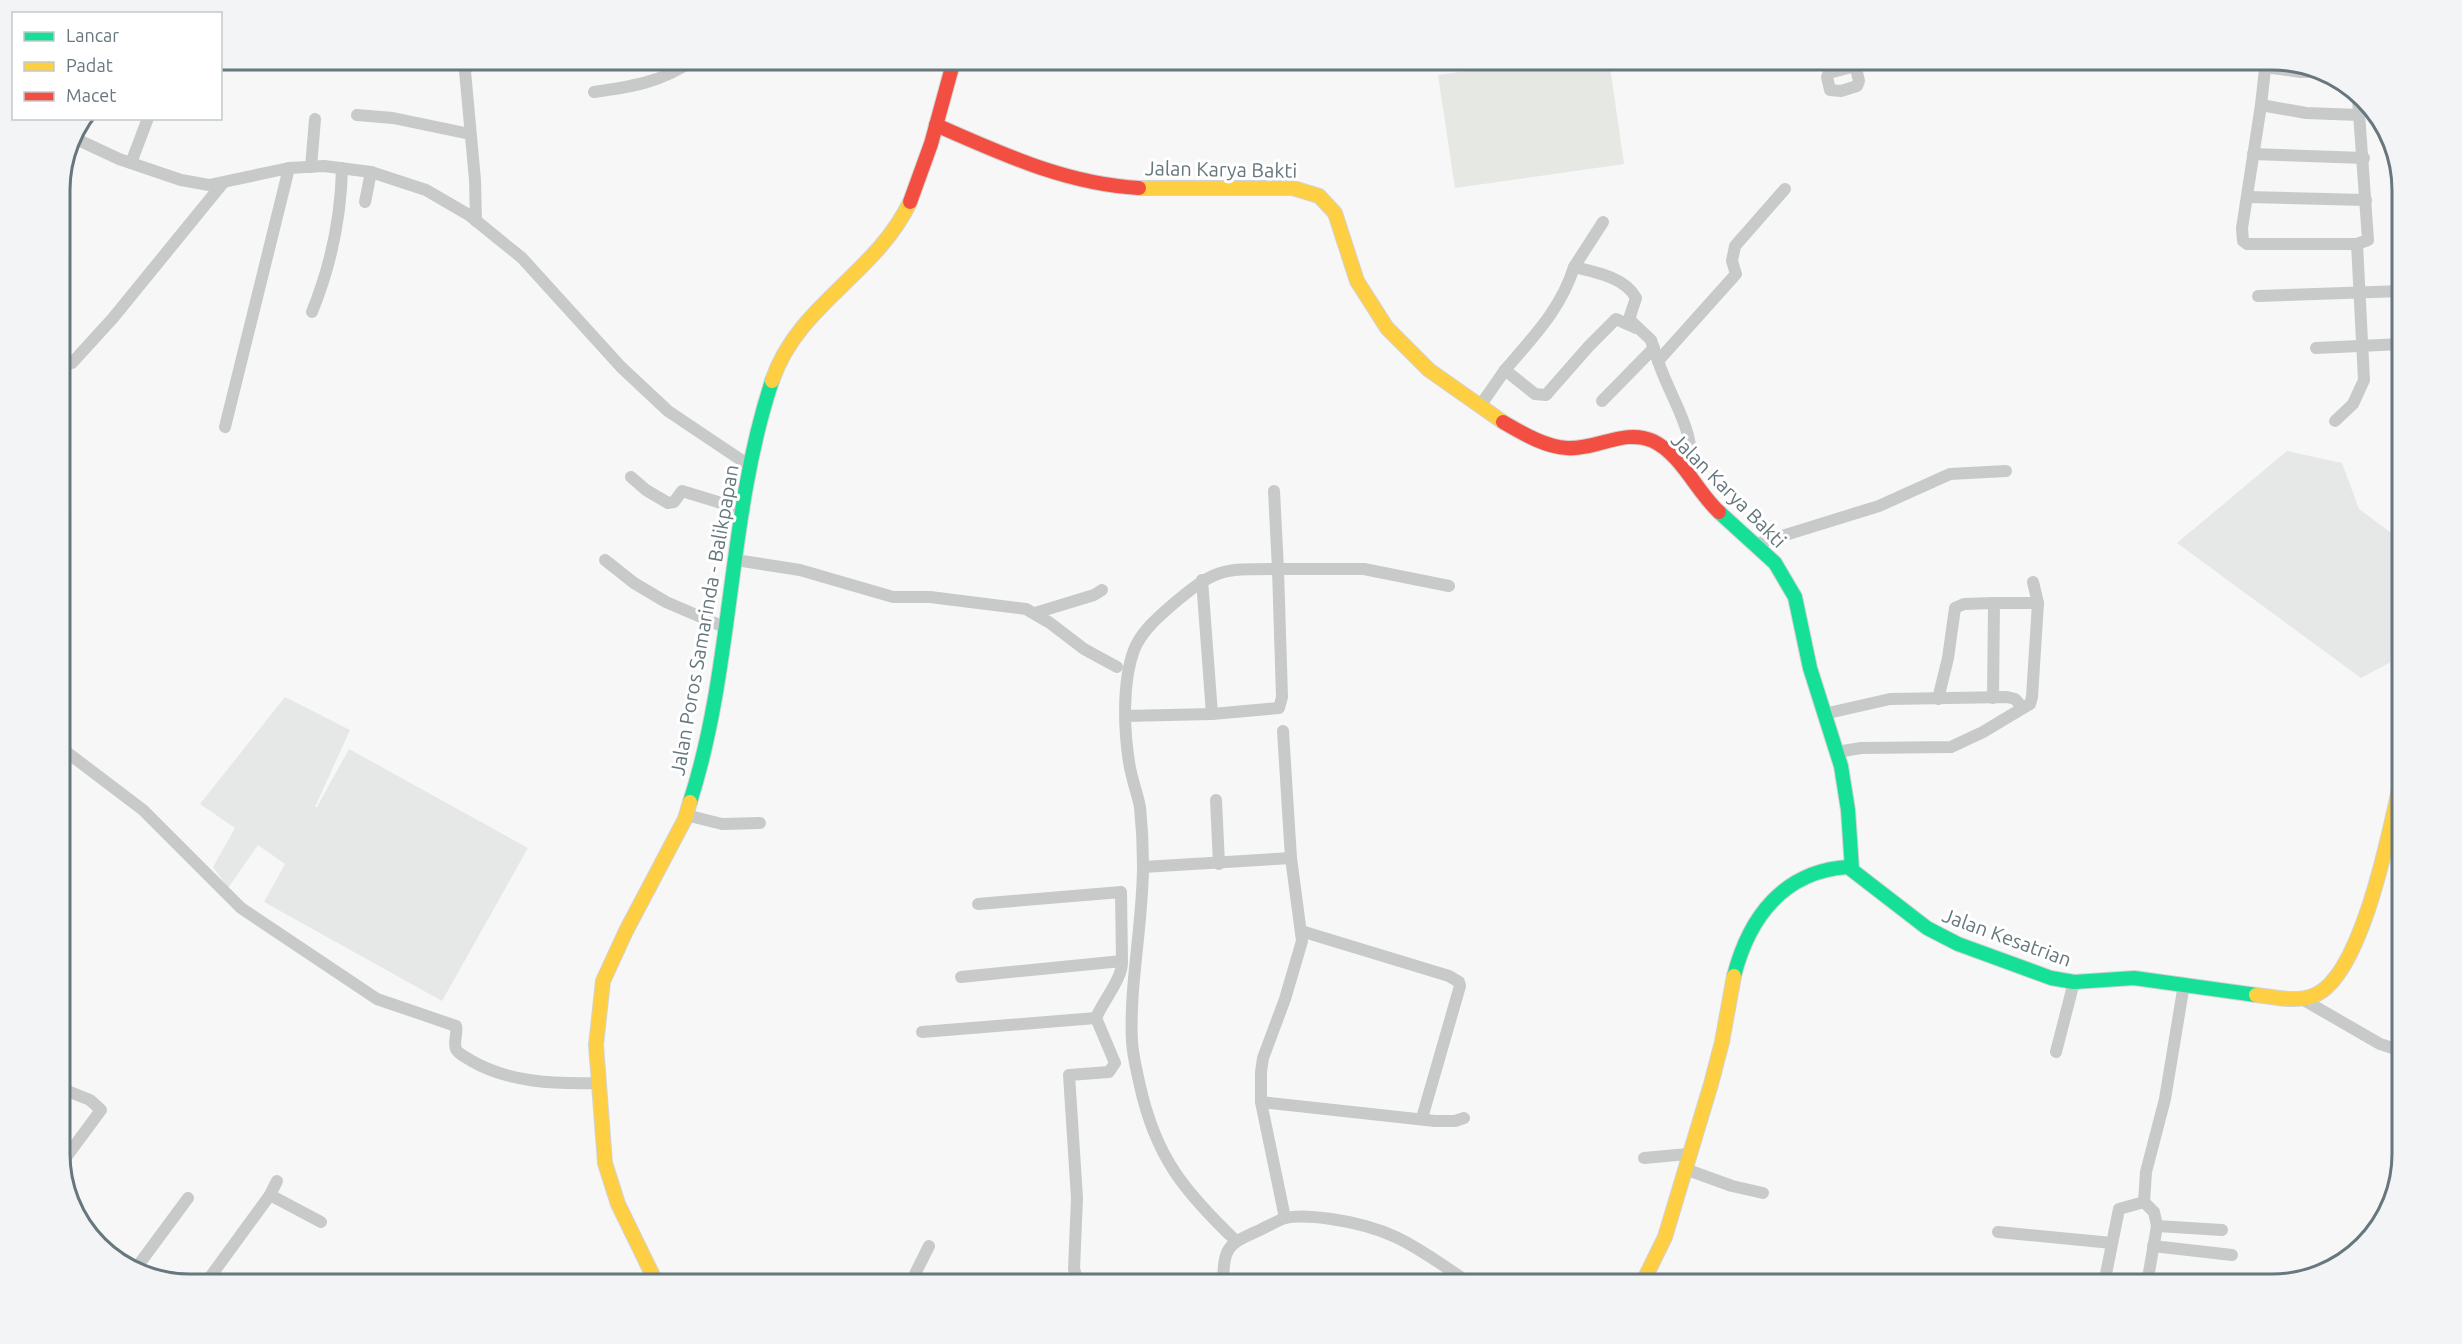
<svg xmlns="http://www.w3.org/2000/svg" width="2462" height="1344" font-family="Ubuntu,sans-serif">
  <style>
    .built { fill: #e6e7e7 }
    .green { fill: #e6e8e4 }
    .lines { fill: none; stroke-linecap: round; stroke-linejoin: round }
    .fast-casing { stroke: #d2d3d4; stroke-width: 16 }
    .slow-casing { stroke: #d2d3d4; stroke-width: 16 }
    .jam-casing { stroke: #d2d3d4; stroke-width: 16 }
    .street { stroke: #c8caca; stroke-width: 12 }
    .fast { stroke: #16e098; stroke-width: 14 }
    .slow { stroke: #ffcf43; stroke-width: 14 }
    .jam { stroke: #f24e42; stroke-width: 14 }
    .labels { text-anchor: middle; dominant-baseline: central; stroke-width: 6; stroke-linejoin: round; paint-order: stroke }
    .street-label { font-size: 20px; fill: #66777d; stroke: #fff }
    .rim { fill: none; stroke: #66777d; stroke-width: 3 }
  </style>
  <rect width="100%" height="100%" fill="#f7f7f7"/>
  <g class="built">
    <polygon points="2287,451 2342,463 2359,509 2402,541 2402,656 2361,678 2177,543"/>
    <polygon points="285,697 350,730 315,807 317,807 349,749 528,848 442,1001 264,902 285,864 258,845 228,888 213,867 235,828 200,804"/>
  </g>
  <polygon class="green" points="1546,60 1609,60 1624,164 1455,188 1438,75"/>
  <g class="lines">
    <defs>
      <g id="fast">
        <polyline points="1719,512 1775,563 1795,597 1810,668 1841,766 1848,810 1852,869"/>
        <path d="M 690,802 C 734,665 727,517 772,381"/>
        <path d="M 1734,976 C 1749,917 1784,871 1848,867 L 1927,928 L 1958,944 L 2051,978 L 2074,982 L 2134,978 L 2256,995"/>
      </g>
      <g id="slow">
        <polyline points="1139,188 1293,188 1319,196 1335,213 1357,281 1387,328 1429,370 1503,422"/>
        <path d="M 772,381 C 798,304 876,274 910,202"/>
        <path d="M 2256,995 C 2276,997 2296,1003 2315,995 C 2363,975 2391,824 2402,776"/>
        <polyline points="657,1284 618,1204 605,1163 596,1045 603,981 626,931 685,819 690,802"/>
        <polyline points="1642,1284 1665,1237 1711,1084 1722,1042 1734,976"/>
      </g>
      <g id="jam">
        <path d="M 936,125 C 1002,154 1066,184 1139,188"/>
        <polyline points="910,202 931,144 954,60"/>
        <path d="M 1503,422 C 1522,433 1545,447 1567,448 C 1596,450 1625,428 1653,441 C 1682,455 1696,491 1719,512"/>
      </g>
    </defs>
    <use href="#fast" class="fast-casing"/>
    <use href="#slow" class="slow-casing"/>
    <use href="#jam" class="jam-casing"/>
    <g class="street">
      <polyline points="464,60 475,180 476,221"/>
      <polyline points="1854,60 1859,81 1857,86 1841,91 1830,90 1827,77 1829,73 1855,66"/>
      <polyline points="2266,60 2261,105 2242,228 2243,241 2247,244 2357,244 2368,240 2358,99"/>
      <polyline points="465,67 494,60"/>
      <polyline points="2265,67 2301,72 2323,72"/>
      <path d="M 594,92 C 630,87 663,82 693,60"/>
      <polyline points="2261,105 2306,113 2359,115"/>
      <polyline points="357,115 393,118 470,134"/>
      <polyline points="72,137 119,159 181,180 209,185 289,168 324,166 371,172 426,190 469,215 522,258 621,367 668,411 750,466"/>
      <polyline points="2253,154 2364,158"/>
      <polyline points="131,163 148,118"/>
      <polyline points="311,167 315,119"/>
      <polyline points="2247,197 2366,200"/>
      <polyline points="365,202 371,172"/>
      <path d="M 1603,222 L 1574,267 C 1594,272 1625,277 1636,298 L 1630,316 L 1631,321 L 1651,340 L 1658,361"/>
      <polyline points="2258,296 2402,291"/>
      <path d="M 312,312 C 331,265 341,219 342,168"/>
      <polyline points="2316,348 2402,344"/>
      <polyline points="60,359 72,363 113,318 223,183"/>
      <path d="M 1505,370 C 1533,337 1561,309 1574,267"/>
      <polyline points="1602,401 1654,348"/>
      <polyline points="1480,406 1505,370 1535,394 1546,395 1589,346 1616,319 1636,328"/>
      <polyline points="2335,421 2353,404 2364,380 2357,244"/>
      <polyline points="225,427 289,168"/>
      <polyline points="631,477 646,490 668,503 674,502 682,491 744,510"/>
      <path d="M 1691,480 C 1696,428 1674,407 1658,361 L 1736,274 L 1732,261 L 1735,246 L 1785,189"/>
      <polyline points="1274,491 1278,569 1364,569 1449,586"/>
      <polyline points="1756,544 1879,506 1950,474 2006,471"/>
      <polyline points="605,560 634,583 666,602 724,627"/>
      <polyline points="736,560 800,570 893,597 930,597 1026,609 1050,623 1084,649 1117,667"/>
      <polyline points="1202,580 1212,714"/>
      <polyline points="1035,613 1094,595 1102,590"/>
      <polyline points="1993,698 1994,603 2038,603"/>
      <polyline points="1938,699 1948,658 1955,608 1964,604 1994,603"/>
      <polyline points="2023,708 2030,704 2032,697 2038,603 2033,582"/>
      <polyline points="1824,714 1890,699 2007,697 2015,699 2023,708 1983,732 1951,747 1861,748 1837,752"/>
      <path d="M 1125,716 L 1212,714 L 1279,708 L 1282,697 L 1278,569 C 1221,569 1216,568 1172,605 C 1157,618 1141,632 1134,650 C 1122,682 1124,730 1129,762 C 1131,777 1137,792 1140,807 C 1142,826 1143,846 1143,865 C 1143,924 1129,985 1132,1042 C 1133,1057 1137,1072 1140,1086 C 1156,1158 1185,1192 1236,1241"/>
      <polyline points="1283,731 1291,858 1302,941 1285,999 1263,1058 1261,1072 1261,1102 1285,1218"/>
      <path d="M 60,747 L 143,810 L 241,908 L 377,999 L 456,1026 C 458,1033 453,1042 456,1049 C 458,1054 466,1057 470,1060 C 509,1083 555,1084 598,1083"/>
      <polyline points="1216,800 1219,864"/>
      <polyline points="686,815 722,824 760,823"/>
      <polyline points="60,849 65,858 60,879"/>
      <polyline points="1143,867 1291,858"/>
      <polyline points="978,904 1121,892 1122,961"/>
      <polyline points="1301,931 1449,976 1459,982 1460,986 1422,1118"/>
      <path d="M 961,977 L 1122,961 C 1123,978 1103,1001 1096,1018 L 1115,1063 L 1109,1072 L 1069,1075 L 1077,1198 L 1074,1269 L 1079,1284"/>
      <polyline points="2302,999 2380,1044 2402,1051"/>
      <polyline points="922,1032 1096,1018"/>
      <polyline points="2056,1052 2074,982"/>
      <polyline points="60,1088 90,1100 101,1110 61,1164"/>
      <polyline points="1261,1102 1435,1121 1455,1121 1464,1118"/>
      <polyline points="1644,1158 1688,1154"/>
      <polyline points="1685,1169 1732,1186 1763,1193"/>
      <polyline points="270,1195 277,1181"/>
      <polyline points="2144,1202 2154,1212 2157,1226 2147,1284"/>
      <polyline points="2157,1226 2222,1230"/>
      <polyline points="83,1227 84,1226"/>
      <polyline points="1998,1232 2112,1243"/>
      <polyline points="2153,1246 2232,1255"/>
      <polyline points="134,1271 188,1198"/>
      <polyline points="1979,1282 2006,1284"/>
      <polyline points="205,1284 270,1195 321,1222"/>
      <polyline points="910,1284 929,1246"/>
      <path d="M 1223,1284 C 1224,1247 1226,1245 1260,1230 C 1268,1226 1277,1221 1285,1218 C 1299,1215 1317,1217 1331,1219 C 1396,1228 1419,1250 1471,1284"/>
      <polyline points="2104,1284 2119,1209 2144,1202 2146,1172 2165,1099 2184,984"/>
    </g>
    <use href="#fast" class="fast"/>
    <use href="#slow" class="slow"/>
    <use href="#jam" class="jam"/>
  </g>
  <g class="labels">
    <g class="street-label">
      <text transform="translate(1221 169) rotate(1)">Jalan Karya Bakti</text>
      <text transform="translate(1729 490) rotate(45)">Jalan Karya Bakti</text>
      <text transform="translate(704 620) rotate(-80)">Jalan Poros Samarinda - Balikpapan</text>
      <text transform="translate(2007 937) rotate(20)">Jalan Kesatrian</text>
    </g>
  </g>
  <path d="M0 0H2462V1344H0ZM190 70H2272A120 120 0 0 1 2392 190V1154A120 120 0 0 1 2272 1274H190A120 120 0 0 1 70 1154V190A120 120 0 0 1 190 70Z" fill="#f3f4f5" fill-rule="evenodd"/>
  <path class="rim" d="M190 70H2272A120 120 0 0 1 2392 190V1154A120 120 0 0 1 2272 1274H190A120 120 0 0 1 70 1154V190A120 120 0 0 1 190 70Z"/>
  <rect x="12" y="12" width="210" height="108" fill="#ffffff" stroke="#c2c9cb" stroke-width="1.5"/>
  <rect x="24" y="32" width="30" height="9" fill="#16e098" stroke="#c2c9cb" stroke-width="1.5"/>
  <text x="66" y="42" font-size="18" fill="#66777d">Lancar</text>
  <rect x="24" y="62" width="30" height="9" fill="#ffcf43" stroke="#c2c9cb" stroke-width="1.5"/>
  <text x="66" y="72" font-size="18" fill="#66777d">Padat</text>
  <rect x="24" y="92" width="30" height="9" fill="#f24e42" stroke="#c2c9cb" stroke-width="1.5"/>
  <text x="66" y="102" font-size="18" fill="#66777d">Macet</text>
</svg>
